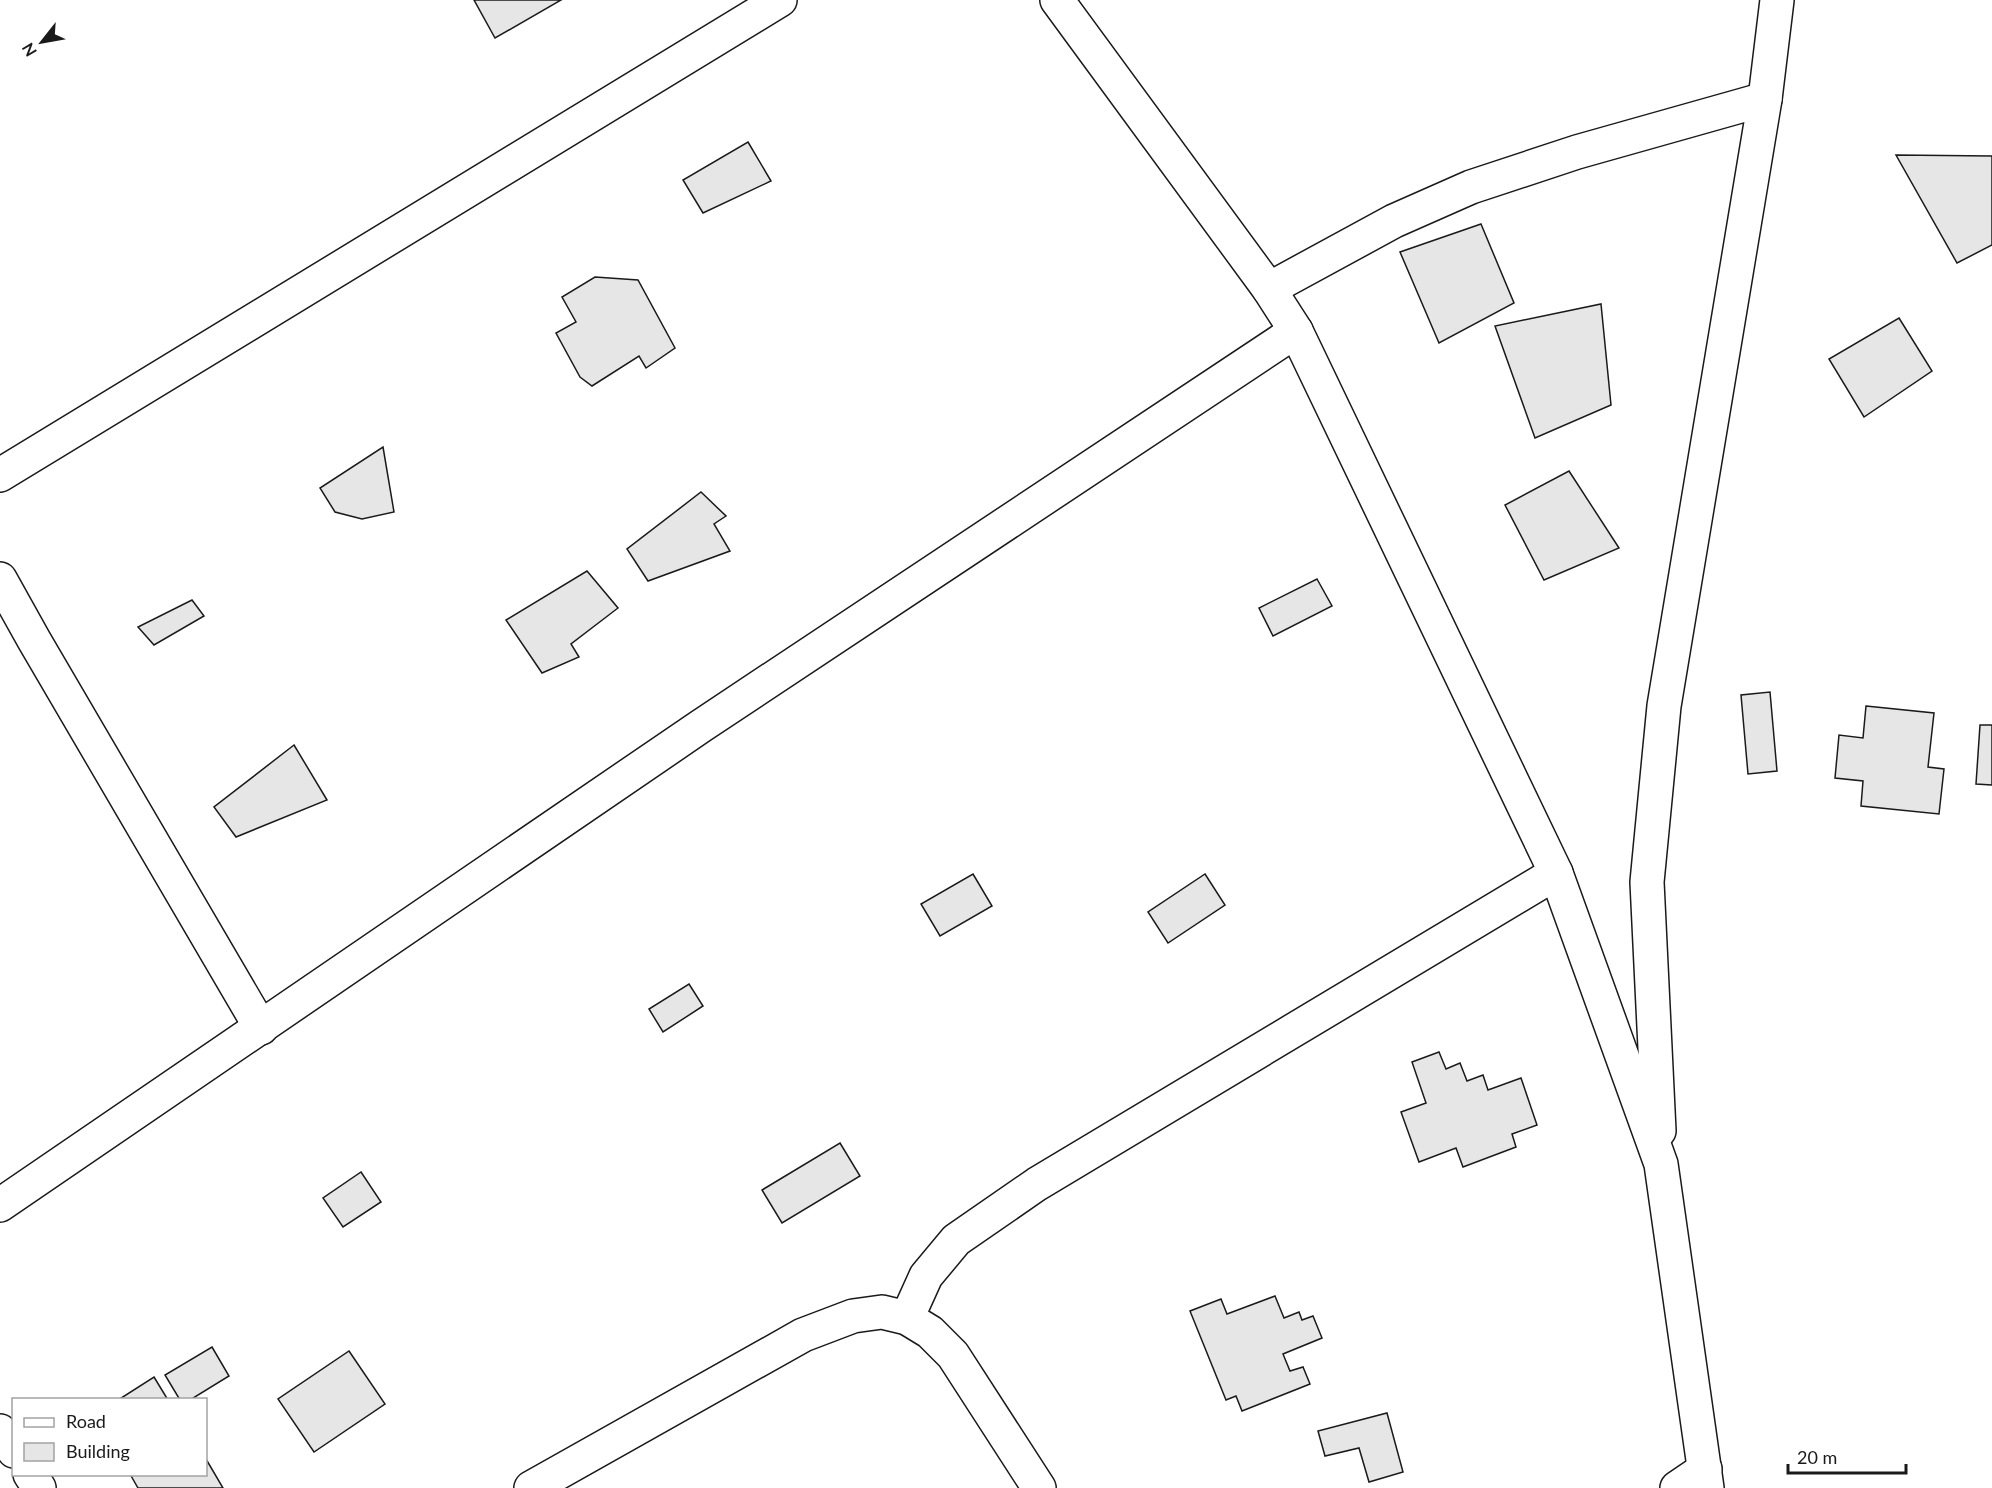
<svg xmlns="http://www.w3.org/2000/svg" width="1992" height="1488" font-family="Lato,sans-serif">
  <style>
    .building { fill: #e6e6e6; stroke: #1a1a1a; stroke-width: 1.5 }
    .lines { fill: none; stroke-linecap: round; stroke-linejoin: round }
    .minor-casing { stroke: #1a1a1a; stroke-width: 36 }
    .minor { stroke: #fff; stroke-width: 33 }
  </style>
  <rect width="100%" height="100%" fill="#fff"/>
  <g class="building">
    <polygon points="474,0 561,0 495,38"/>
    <polygon points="748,142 771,181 703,213 683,180"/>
    <polygon points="1896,155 1992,156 1992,245 1957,263"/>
    <polygon points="1481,224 1514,303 1439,343 1400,252"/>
    <polygon points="595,277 638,280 675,348 646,368 639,356 592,386 580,377 556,333 576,322 562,297"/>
    <polygon points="1601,304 1611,405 1535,438 1495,326"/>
    <polygon points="1899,318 1932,371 1864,417 1829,359"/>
    <polygon points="383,447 394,512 362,519 335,512 320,488"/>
    <polygon points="1569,471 1619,548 1544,580 1505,505"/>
    <polygon points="701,492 726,516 714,524 730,551 648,581 627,549"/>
    <polygon points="587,571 618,608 571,644 579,657 542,673 506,620"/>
    <polygon points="1317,579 1332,606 1273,636 1259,608"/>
    <polygon points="192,600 204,616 154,645 138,627"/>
    <polygon points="1770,692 1777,771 1748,774 1741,695"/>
    <polygon points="1866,706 1934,713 1928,767 1944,769 1939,814 1861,806 1863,781 1835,778 1839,735 1863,738"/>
    <polygon points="1980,725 1992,725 1992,785 1976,784"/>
    <polygon points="294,745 327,800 236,837 214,807"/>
    <polygon points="973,874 992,906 940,936 921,904"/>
    <polygon points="1205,874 1225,905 1168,943 1148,912"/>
    <polygon points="689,984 703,1006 663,1032 649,1009"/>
    <polygon points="1439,1052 1446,1069 1460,1063 1467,1081 1483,1075 1488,1090 1521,1078 1537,1125 1512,1134 1516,1147 1463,1167 1456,1148 1419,1162 1401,1112 1426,1103 1412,1062"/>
    <polygon points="840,1143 860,1176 782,1223 762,1190"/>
    <polygon points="361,1172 381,1202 343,1227 323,1198"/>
    <polygon points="1275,1296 1284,1318 1299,1312 1302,1320 1313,1316 1322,1338 1283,1354 1290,1371 1303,1367 1310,1384 1242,1411 1236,1396 1226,1400 1190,1311 1221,1299 1227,1314"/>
    <polygon points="212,1347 229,1376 190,1400 180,1400 165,1375"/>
    <polygon points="349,1351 385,1404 314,1452 278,1399"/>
    <polygon points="154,1377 168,1400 118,1400"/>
    <polygon points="1387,1413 1403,1472 1369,1482 1359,1448 1325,1456 1318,1431"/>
    <polygon points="206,1459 223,1488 138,1488 130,1474 206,1474"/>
  </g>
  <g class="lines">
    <defs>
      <g id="minor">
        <polyline points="1057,0 1269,289 1296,331 1556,873 1661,1164 1707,1488"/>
        <polyline points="1269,289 1394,221 1471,187 1577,152 1765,99"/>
        <polyline points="0,475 780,0"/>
        <polyline points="0,579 34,640 261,1028"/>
        <polyline points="1659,1131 1647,882 1664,706 1765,99 1777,0"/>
        <polyline points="0,1205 701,726 1296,331"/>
        <polyline points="907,1318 926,1276 956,1240 1037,1184 1556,873"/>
        <polyline points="0,1431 14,1451"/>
        <polyline points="30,1474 39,1488"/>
        <polyline points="531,1488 803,1335 853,1316 882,1312 907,1318 930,1332 953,1355 1039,1488"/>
        <polyline points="1677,1488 1705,1469"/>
      </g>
    </defs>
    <use href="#minor" class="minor-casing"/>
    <use href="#minor" class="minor"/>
  </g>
  <rect x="12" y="1398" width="195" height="78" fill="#ffffff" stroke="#a3a3a3" stroke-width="1.5"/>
  <rect x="24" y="1418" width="30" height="9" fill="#ffffff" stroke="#a3a3a3" stroke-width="1.5"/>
  <text x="66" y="1428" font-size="18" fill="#1a1a1a">Road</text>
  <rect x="24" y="1443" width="30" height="18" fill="#e6e6e6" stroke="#a3a3a3" stroke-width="1.5"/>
  <text x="66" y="1458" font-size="18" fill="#1a1a1a">Building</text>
  <g transform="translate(42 42) rotate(239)" stroke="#ffffff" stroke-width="4.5" paint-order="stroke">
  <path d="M0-4.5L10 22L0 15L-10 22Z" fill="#1a1a1a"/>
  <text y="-9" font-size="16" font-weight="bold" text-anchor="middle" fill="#1a1a1a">N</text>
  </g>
  <path d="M1788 1464v9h118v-9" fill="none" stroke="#1a1a1a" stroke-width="3"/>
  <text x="1797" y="1464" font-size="18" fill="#1a1a1a" stroke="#ffffff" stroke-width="4.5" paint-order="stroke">20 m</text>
</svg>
